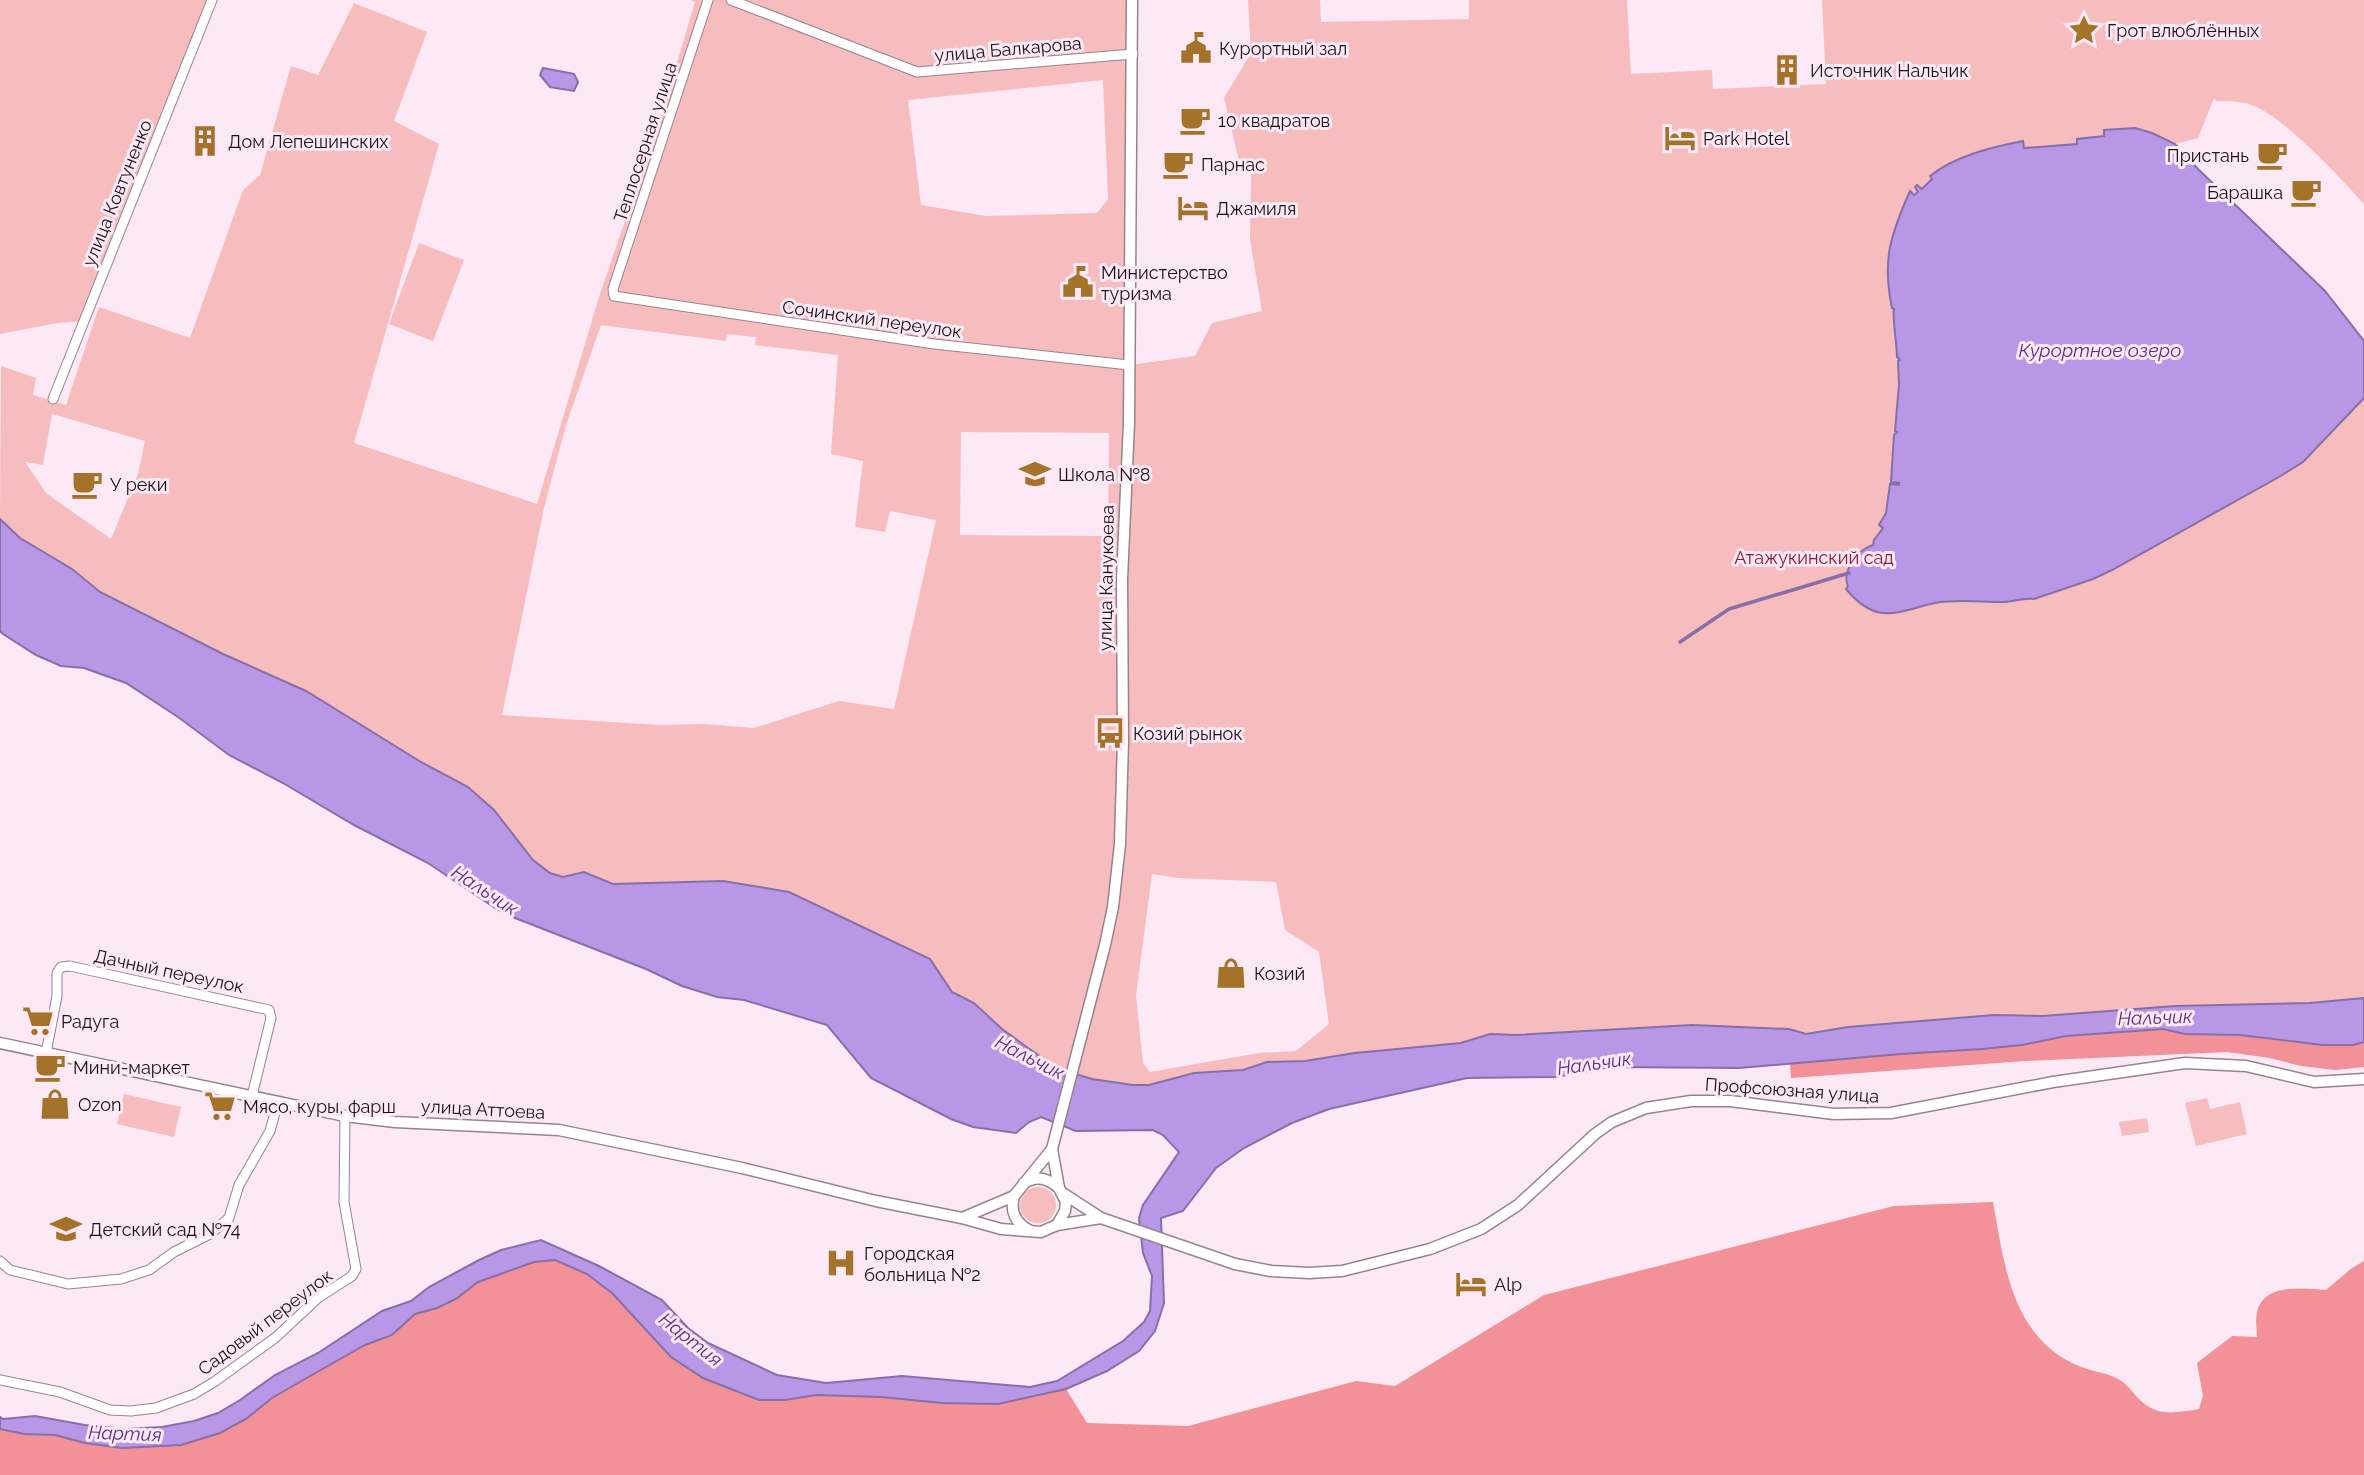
<svg xmlns="http://www.w3.org/2000/svg" width="2364" height="1475" font-family="Raleway,sans-serif">
  <style>
    .green { fill: #f7bcbe; fill-rule: evenodd }
    .forest { fill: #f29197 }
    .water { fill: #b797e6; stroke: #876fa8; stroke-width: 2 }
    .lines { fill: none; stroke-linecap: round; stroke-linejoin: round }
    .stream { stroke: #876fa8; stroke-width: 3.5 }
    .minor-casing { stroke: #95848e; stroke-width: 11 }
    .tertiary-casing { stroke: #95848e; stroke-width: 13 }
    .minor { stroke: #fff; stroke-width: 9 }
    .tertiary { stroke: #fff; stroke-width: 10 }
    .labels { text-anchor: middle; dominant-baseline: central; stroke-width: 6; stroke-linejoin: round; paint-order: stroke }
    .poi-label { font-size: 18px; fill: #181216; stroke: #fce9f5; text-anchor: start }
    .street-label { font-size: 18px; fill: #181216; stroke: #fce9f5 }
    .park-label { font-size: 18px; fill: #8c1b30; stroke: #fce9f5 }
    .water-label { font-size: 19px; font-style: italic; fill: #592d89; stroke: #fce9f5 }
  </style>
  <rect width="100%" height="100%" fill="#fce9f5"/>
  <g class="green">
    <polygon points="0,0 212,0 83,321 57,323 0,334"/>
    <path d="M 691,0 L 1132,0 L 1130,365 L 1195,356 L 1212,323 L 1262,311 L 1250,240 L 1251,174 L 1239,161 L 1224,98 L 1251,53 L 1248,0 L 1320,0 L 1321,22 L 1469,19 L 1469,0 L 1627,0 L 1631,74 L 1712,70 L 1713,89 L 1826,84 L 1822,0 L 2364,0 L 2364,204 C 2341,178 2285,118 2254,106 C 2242,101 2229,101 2216,101 L 2214,98 L 2198,138 L 2175,144 L 2199,170 L 2314,279 L 2364,341 L 2364,998 L 2310,1003 L 2175,1006 L 2043,1016 L 1994,1015 L 1847,1027 L 1806,1034 L 1789,1029 L 1692,1025 L 1516,1035 L 1490,1034 L 1461,1043 L 1305,1061 L 1267,1062 L 1243,1070 L 1194,1073 L 1149,1085 L 1133,1085 L 1092,1079 L 1056,1068 L 1002,1029 L 974,1003 L 952,992 L 930,959 L 841,918 L 723,881 L 613,884 L 584,872 L 563,877 L 550,873 L 533,860 L 494,810 L 468,787 L 421,762 L 306,692 L 223,654 L 100,592 L 72,569 L 20,538 L 0,519 L 1,366 L 36,378 L 33,395 L 66,405 L 99,307 L 190,338 L 243,190 L 260,175 L 291,66 L 318,75 L 354,3 L 427,32 L 394,121 L 439,144 L 354,443 L 537,504 L 599,297 L 662,113 L 695,2 ZM 1103,80 L 1108,199 L 1097,213 L 986,216 L 921,205 L 908,100 ZM 601,325 L 726,341 L 727,334 L 756,337 L 755,345 L 838,355 L 831,454 L 863,461 L 855,527 L 885,532 L 890,511 L 936,520 L 894,709 L 839,701 L 754,728 L 704,724 L 659,725 L 502,715 L 544,508 L 566,425 ZM 52,414 L 145,441 L 138,474 L 111,539 L 46,493 L 25,462 L 43,465 ZM 961,432 L 1109,433 L 1108,536 L 960,535 ZM 1152,874 L 1178,878 L 1276,882 L 1285,930 L 1319,952 L 1329,1024 L 1296,1051 L 1259,1053 L 1150,1072 L 1143,1063 L 1136,995 Z"/>
    <polygon points="419,243 464,260 433,341 389,324"/>
    <polygon points="124,1094 181,1107 174,1137 117,1124"/>
    <polygon points="2207,1098 2210,1109 2240,1102 2247,1134 2196,1146 2185,1103"/>
    <polygon points="2147,1118 2149,1132 2122,1136 2119,1122"/>
    <circle cx="1038" cy="1205" r="18"/>
  </g>
  <g class="forest">
    <polygon points="2163,1029 2185,1034 2240,1035 2282,1041 2353,1045 2364,1042 2364,1067 2335,1070 2301,1066 2270,1058 2227,1052 2025,1061 1791,1078 1790,1063 2022,1045 2066,1036"/>
    <path d="M 1993,1202 C 2004,1263 2011,1334 2074,1364 C 2088,1371 2106,1372 2120,1380 C 2127,1384 2133,1393 2139,1399 C 2156,1417 2176,1413 2199,1409 L 2203,1396 L 2197,1363 L 2232,1336 L 2257,1337 C 2257,1329 2255,1321 2257,1313 C 2262,1283 2304,1288 2326,1290 L 2352,1268 L 2364,1261 L 2364,1475 L 0,1475 L 0,1429 L 24,1434 L 55,1435 L 85,1443 L 246,1419 L 272,1398 L 312,1375 L 365,1345 L 392,1335 L 415,1314 L 437,1308 L 456,1299 L 478,1282 L 534,1262 L 555,1260 L 587,1274 L 612,1293 L 671,1357 L 703,1378 L 785,1400 L 816,1395 L 881,1397 L 942,1403 L 1035,1397 L 1066,1389 L 1087,1423 L 1188,1426 L 1356,1381 L 1395,1386 L 1544,1295 L 1894,1206 Z"/>
  </g>
  <g class="water">
    <polygon points="543,68 574,74 578,82 574,91 550,87 540,75"/>
    <path d="M 2135,128 L 2152,133 L 2175,144 L 2199,170 L 2325,291 L 2364,341 L 2364,398 L 2303,462 L 2279,477 L 2112,570 L 2093,579 L 2034,599 C 2023,597 2012,603 2001,602 C 1980,602 1956,599 1935,603 C 1896,612 1877,626 1846,589 L 1848,586 C 1841,571 1859,549 1873,545 L 1874,540 L 1883,528 L 1879,525 L 1886,513 L 1890,484 L 1899,485 L 1899,483 L 1891,482 L 1894,435 L 1897,432 L 1895,431 L 1899,385 L 1898,361 L 1900,360 L 1897,357 C 1897,345 1892,316 1894,309 L 1892,308 C 1882,261 1890,236 1910,191 L 1914,195 L 1918,192 L 1915,187 L 1917,185 L 1922,189 L 1932,179 L 1930,176 C 1955,156 1992,147 2023,141 L 2024,148 L 2077,144 L 2077,139 L 2104,136 L 2104,130 Z"/>
    <polygon points="0,519 20,538 72,569 100,592 223,654 306,691 421,762 468,787 494,810 533,860 550,873 563,877 584,872 613,884 723,881 789,892 930,959 952,992 974,1003 1002,1029 1056,1068 1092,1079 1133,1085 1149,1085 1194,1073 1243,1070 1267,1062 1305,1061 1355,1053 1461,1043 1490,1034 1516,1035 1692,1025 1789,1029 1806,1034 1848,1027 1994,1015 2043,1016 2175,1006 2310,1003 2364,998 2364,1042 2353,1045 2322,1045 2240,1035 2185,1034 2163,1029 2066,1036 2022,1045 1982,1049 1901,1054 1739,1068 1610,1067 1556,1077 1467,1078 1329,1109 1292,1123 1244,1148 1216,1168 1183,1211 1161,1218 1164,1303 1155,1331 1139,1351 1107,1371 1066,1389 998,1404 942,1403 881,1397 816,1395 785,1400 759,1400 703,1378 671,1357 612,1293 587,1274 555,1260 534,1262 478,1282 456,1299 437,1308 415,1314 392,1335 365,1345 312,1375 272,1398 246,1419 220,1433 181,1445 122,1448 85,1443 55,1435 24,1434 0,1429 0,1417 3,1419 35,1416 85,1425 125,1429 162,1427 194,1421 218,1413 240,1400 275,1375 318,1353 382,1311 411,1301 429,1287 479,1260 501,1250 541,1240 599,1266 662,1300 688,1328 708,1343 777,1375 826,1383 902,1376 1030,1387 1057,1381 1123,1341 1144,1322 1150,1311 1152,1276 1143,1253 1139,1218 1143,1205 1179,1152 1163,1135 1153,1130 1076,1131 1041,1117 1029,1122 1016,1133 973,1127 951,1119 871,1078 827,1025 744,1000 717,997 682,986 646,969 515,918 495,908 428,863 354,825 283,783 229,755 178,717 126,683 84,668 61,666 36,655 3,634 0,631"/>
  </g>
  <g class="lines">
    <polyline class="stream" points="1680,642 1729,609 1849,573"/>
    <defs>
      <g id="minor">
        <polyline points="708,0 613,289 614,296 934,344 1129,365"/>
        <polyline points="731,0 917,72 1133,54"/>
        <polyline points="53,399 212,0"/>
        <polyline points="46,1053 57,996 57,973 61,967 70,966 269,1010 271,1018 252,1096"/>
        <polyline points="0,1261 10,1270 68,1284 121,1279 149,1270 174,1252 210,1234 229,1218 239,1185 270,1131 278,1102"/>
        <polyline points="0,1380 60,1392 110,1410 131,1411 156,1408 194,1394 214,1382 275,1338 318,1298 352,1276 356,1269 344,1202 345,1116"/>
      </g>
      <g id="tertiary">
        <polyline points="0,1043 345,1116 395,1122 559,1130 742,1168 876,1201 962,1218 1001,1229 1041,1232 1057,1225 1101,1218"/>
        <path d="M 1024,1183 C 1037,1175 1048,1178 1059,1188"/>
        <polyline points="1064,1194 1101,1218 1235,1264 1271,1271 1309,1273 1342,1271 1430,1249 1481,1229 1518,1205 1595,1134 1612,1122 1646,1108 1691,1101 1730,1101 1834,1114 1891,1113 2053,1082 2185,1063 2246,1066 2314,1082 2364,1079"/>
        <polyline points="962,1218 1014,1196"/>
        <polyline points="1057,1225 1065,1211 1066,1202 1059,1188 1052,1149 1105,945 1113,907 1120,844 1123,741 1122,579 1129,423 1132,0"/>
        <path d="M 1029,1230 C 1015,1223 1010,1211 1014,1196 L 1052,1149"/>
      </g>
    </defs>
    <use href="#minor" class="minor-casing"/>
    <use href="#tertiary" class="tertiary-casing"/>
    <use href="#minor" class="minor"/>
    <use href="#tertiary" class="tertiary"/>
  </g>
  <defs>
    <symbol id="sight-bare" viewBox="-9 -9 18 18"><path d="M0-6L1.8-2.2L6-1.7L2.9 1.2L3.7 5.4L0 3.3L-3.7 5.4L-2.9 1.2L-6-1.7L-1.8-2.2Z" fill="#a47228" stroke="#fce9f5" stroke-width="2.5" paint-order="stroke"/></symbol>
    <symbol id="civic-bare" viewBox="-9 -9 18 18"><path d="M-.6-6.5H3V-4.5H.6V-3L4-1V1h2V6H-6V1h2V-1L-.6-3ZM-1.2 2.5V6h2.4V2.5Z" fill="#a47228" stroke="#fce9f5" stroke-width="2.5" paint-order="stroke"/></symbol>
    <symbol id="building-bare" viewBox="-9 -9 18 18"><path d="M-4-6H4V6H1V3H-1V6H-4ZM-2.5-4.3h1.7v1.8h-1.7ZM.8-4.3h1.7v1.8H.8ZM-2.5-1h1.7V.8h-1.7ZM.8-1h1.7V.8H.8Z" fill="#a47228" stroke="#fce9f5" stroke-width="2.5" paint-order="stroke"/></symbol>
    <symbol id="cafe-bare" viewBox="-9 -9 18 18"><path d="M-5.5-4.5H6V0H3Q3 3.5 0 3.5H-2.5Q-5.5 3.5-5.5 0ZM3-3.2v2h1.7v-2ZM-6 4.5H4V6H-6Z" fill="#a47228" stroke="#fce9f5" stroke-width="2.5" paint-order="stroke"/></symbol>
    <symbol id="hotel-bare" viewBox="-9 -9 18 18"><path d="M-6-4.5h1.5V1H6V5H4.5V3h-9V5H-6ZM-4 0a1.8 1.8 0 1 1 3.6 0ZM.5 0V-2.5h3Q6-2.5 6 0Z" fill="#a47228" stroke="#fce9f5" stroke-width="2.5" paint-order="stroke"/></symbol>
    <symbol id="school-bare" viewBox="-9 -9 18 18"><path d="M0-5L7-2L0 1L-7-2ZM-4 1L0 2.5L4 1V4Q0 6-4 4Z" fill="#a47228" stroke="#fce9f5" stroke-width="2.5" paint-order="stroke"/></symbol>
    <symbol id="bus-bare" viewBox="-9 -9 18 18"><path d="M-5-6H5V4H4V6H2V4H-2V6H-4V4H-5ZM-3.5-4V0h7V-4ZM-3.5 1.2v1.5H-2V1.2ZM2 1.2v1.5H3.5V1.2Z" fill="#a47228" stroke="#fce9f5" stroke-width="2.5" paint-order="stroke"/></symbol>
    <symbol id="shop-bare" viewBox="-9 -9 18 18"><path d="M-5-2.5h2.3a2.7 3.5 0 0 1 5.4 0H5L5.5 6h-11ZM-1.5-2.5h3a1.5 2.3 0 0 0-3 0Z" fill="#a47228" stroke="#fce9f5" stroke-width="2.5" paint-order="stroke"/></symbol>
    <symbol id="supermarket-bare" viewBox="-9 -9 18 18"><path d="M-6-5.5h2.5l.6 2H6L4.5 2H-2.5L-4.4-4H-6ZM-1.5 3.2a1.3 1.3 0 1 0 .1 0ZM3 3.2a1.3 1.3 0 1 0 .1 0Z" fill="#a47228" stroke="#fce9f5" stroke-width="2.5" paint-order="stroke"/></symbol>
    <symbol id="hospital-bare" viewBox="-9 -9 18 18"><path d="M-5-5h3v3.5h4V-5h3V5h-3V1.5h-4V5h-3Z" fill="#a47228" stroke="#fce9f5" stroke-width="2.5" paint-order="stroke"/></symbol>
  </defs>
  <g fill-rule="evenodd">
    <use href="#sight-bare" x="2062" y="8" width="44" height="44"/>
    <use href="#civic-bare" x="1174" y="26" width="44" height="44"/>
    <use href="#building-bare" x="1765" y="48" width="44" height="44"/>
    <use href="#cafe-bare" x="1173" y="98" width="44" height="44"/>
    <use href="#hotel-bare" x="1658" y="116" width="44" height="44"/>
    <use href="#building-bare" x="183" y="119" width="44" height="44"/>
    <use href="#cafe-bare" x="2250" y="133" width="44" height="44"/>
    <use href="#cafe-bare" x="1156" y="142" width="44" height="44"/>
    <use href="#cafe-bare" x="2284" y="170" width="44" height="44"/>
    <use href="#hotel-bare" x="1171" y="186" width="44" height="44"/>
    <use href="#civic-bare" x="1056" y="260" width="44" height="44"/>
    <use href="#school-bare" x="1013" y="452" width="44" height="44"/>
    <use href="#cafe-bare" x="65" y="462" width="44" height="44"/>
    <use href="#bus-bare" x="1088" y="711" width="44" height="44"/>
    <use href="#shop-bare" x="1209" y="951" width="44" height="44"/>
    <use href="#supermarket-bare" x="16" y="999" width="44" height="44"/>
    <use href="#cafe-bare" x="28" y="1045" width="44" height="44"/>
    <use href="#shop-bare" x="33" y="1082" width="44" height="44"/>
    <use href="#supermarket-bare" x="198" y="1084" width="44" height="44"/>
    <use href="#school-bare" x="44" y="1207" width="44" height="44"/>
    <use href="#hospital-bare" x="819" y="1241" width="44" height="44"/>
    <use href="#hotel-bare" x="1449" y="1262" width="44" height="44"/>
  </g>
  <g class="labels">
    <g class="poi-label">
      <text x="2107" y="30">Грот влюблённых</text>
      <text x="1219" y="48">Курортный зал</text>
      <text x="1810" y="70">Источник Нальчик</text>
      <text x="1218" y="120">10 квадратов</text>
      <text x="1703" y="138">Park Hotel</text>
      <text x="228" y="141">Дом Лепешинских</text>
      <text x="2249" y="155" text-anchor="end">Пристань</text>
      <text x="1201" y="164">Парнас</text>
      <text x="2283" y="192" text-anchor="end">Барашка</text>
      <text x="1216" y="208">Джамиля</text>
      <text x="1101" y="272">Министерство<tspan x="1101" dy="21">туризма</tspan></text>
      <text x="1058" y="474">Школа №8</text>
      <text x="110" y="484">У реки</text>
      <text x="1133" y="733">Козий рынок</text>
      <text x="1254" y="973">Козий</text>
      <text x="61" y="1021">Радуга</text>
      <text x="73" y="1067">Мини-маркет</text>
      <text x="78" y="1104">Ozon</text>
      <text x="243" y="1106">Мясо, куры, фарш</text>
      <text x="89" y="1229">Детский сад №74</text>
      <text x="864" y="1253">Городская<tspan x="864" dy="21">больница №2</tspan></text>
      <text x="1494" y="1284">Alp</text>
    </g>
    <g class="street-label">
      <text transform="translate(1008 49) rotate(-5)">улица Балкарова</text>
      <text transform="translate(645 142) rotate(-72)">Теплосерная улица</text>
      <text transform="translate(117 193) rotate(-68)">улица Ковтуненко</text>
      <text transform="translate(872 319) rotate(8)">Сочинский переулок</text>
      <text transform="translate(1106 578) rotate(-89)">улица Канукоева</text>
      <text transform="translate(169 971) rotate(12)">Дачный переулок</text>
      <text transform="translate(1792 1090) rotate(4)">Профсоюзная улица</text>
      <text transform="translate(483 1109) rotate(3)">улица Аттоева</text>
      <text transform="translate(265 1322) rotate(-37)">Садовый переулок</text>
    </g>
    <g class="park-label">
      <text x="1814" y="557">Атажукинский сад</text>
    </g>
    <g class="water-label">
      <text x="2100" y="350">Курортное озеро</text>
      <text transform="translate(485 890) rotate(33)">Нальчик</text>
      <text transform="translate(2155 1017) rotate(-2)">Нальчик</text>
      <text transform="translate(1030 1057) rotate(27)">Нальчик</text>
      <text transform="translate(1594 1063) rotate(-8)">Нальчик</text>
      <text transform="translate(691 1339) rotate(38)">Нартия</text>
      <text transform="translate(125 1433) rotate(2)">Нартия</text>
    </g>
  </g>
</svg>
